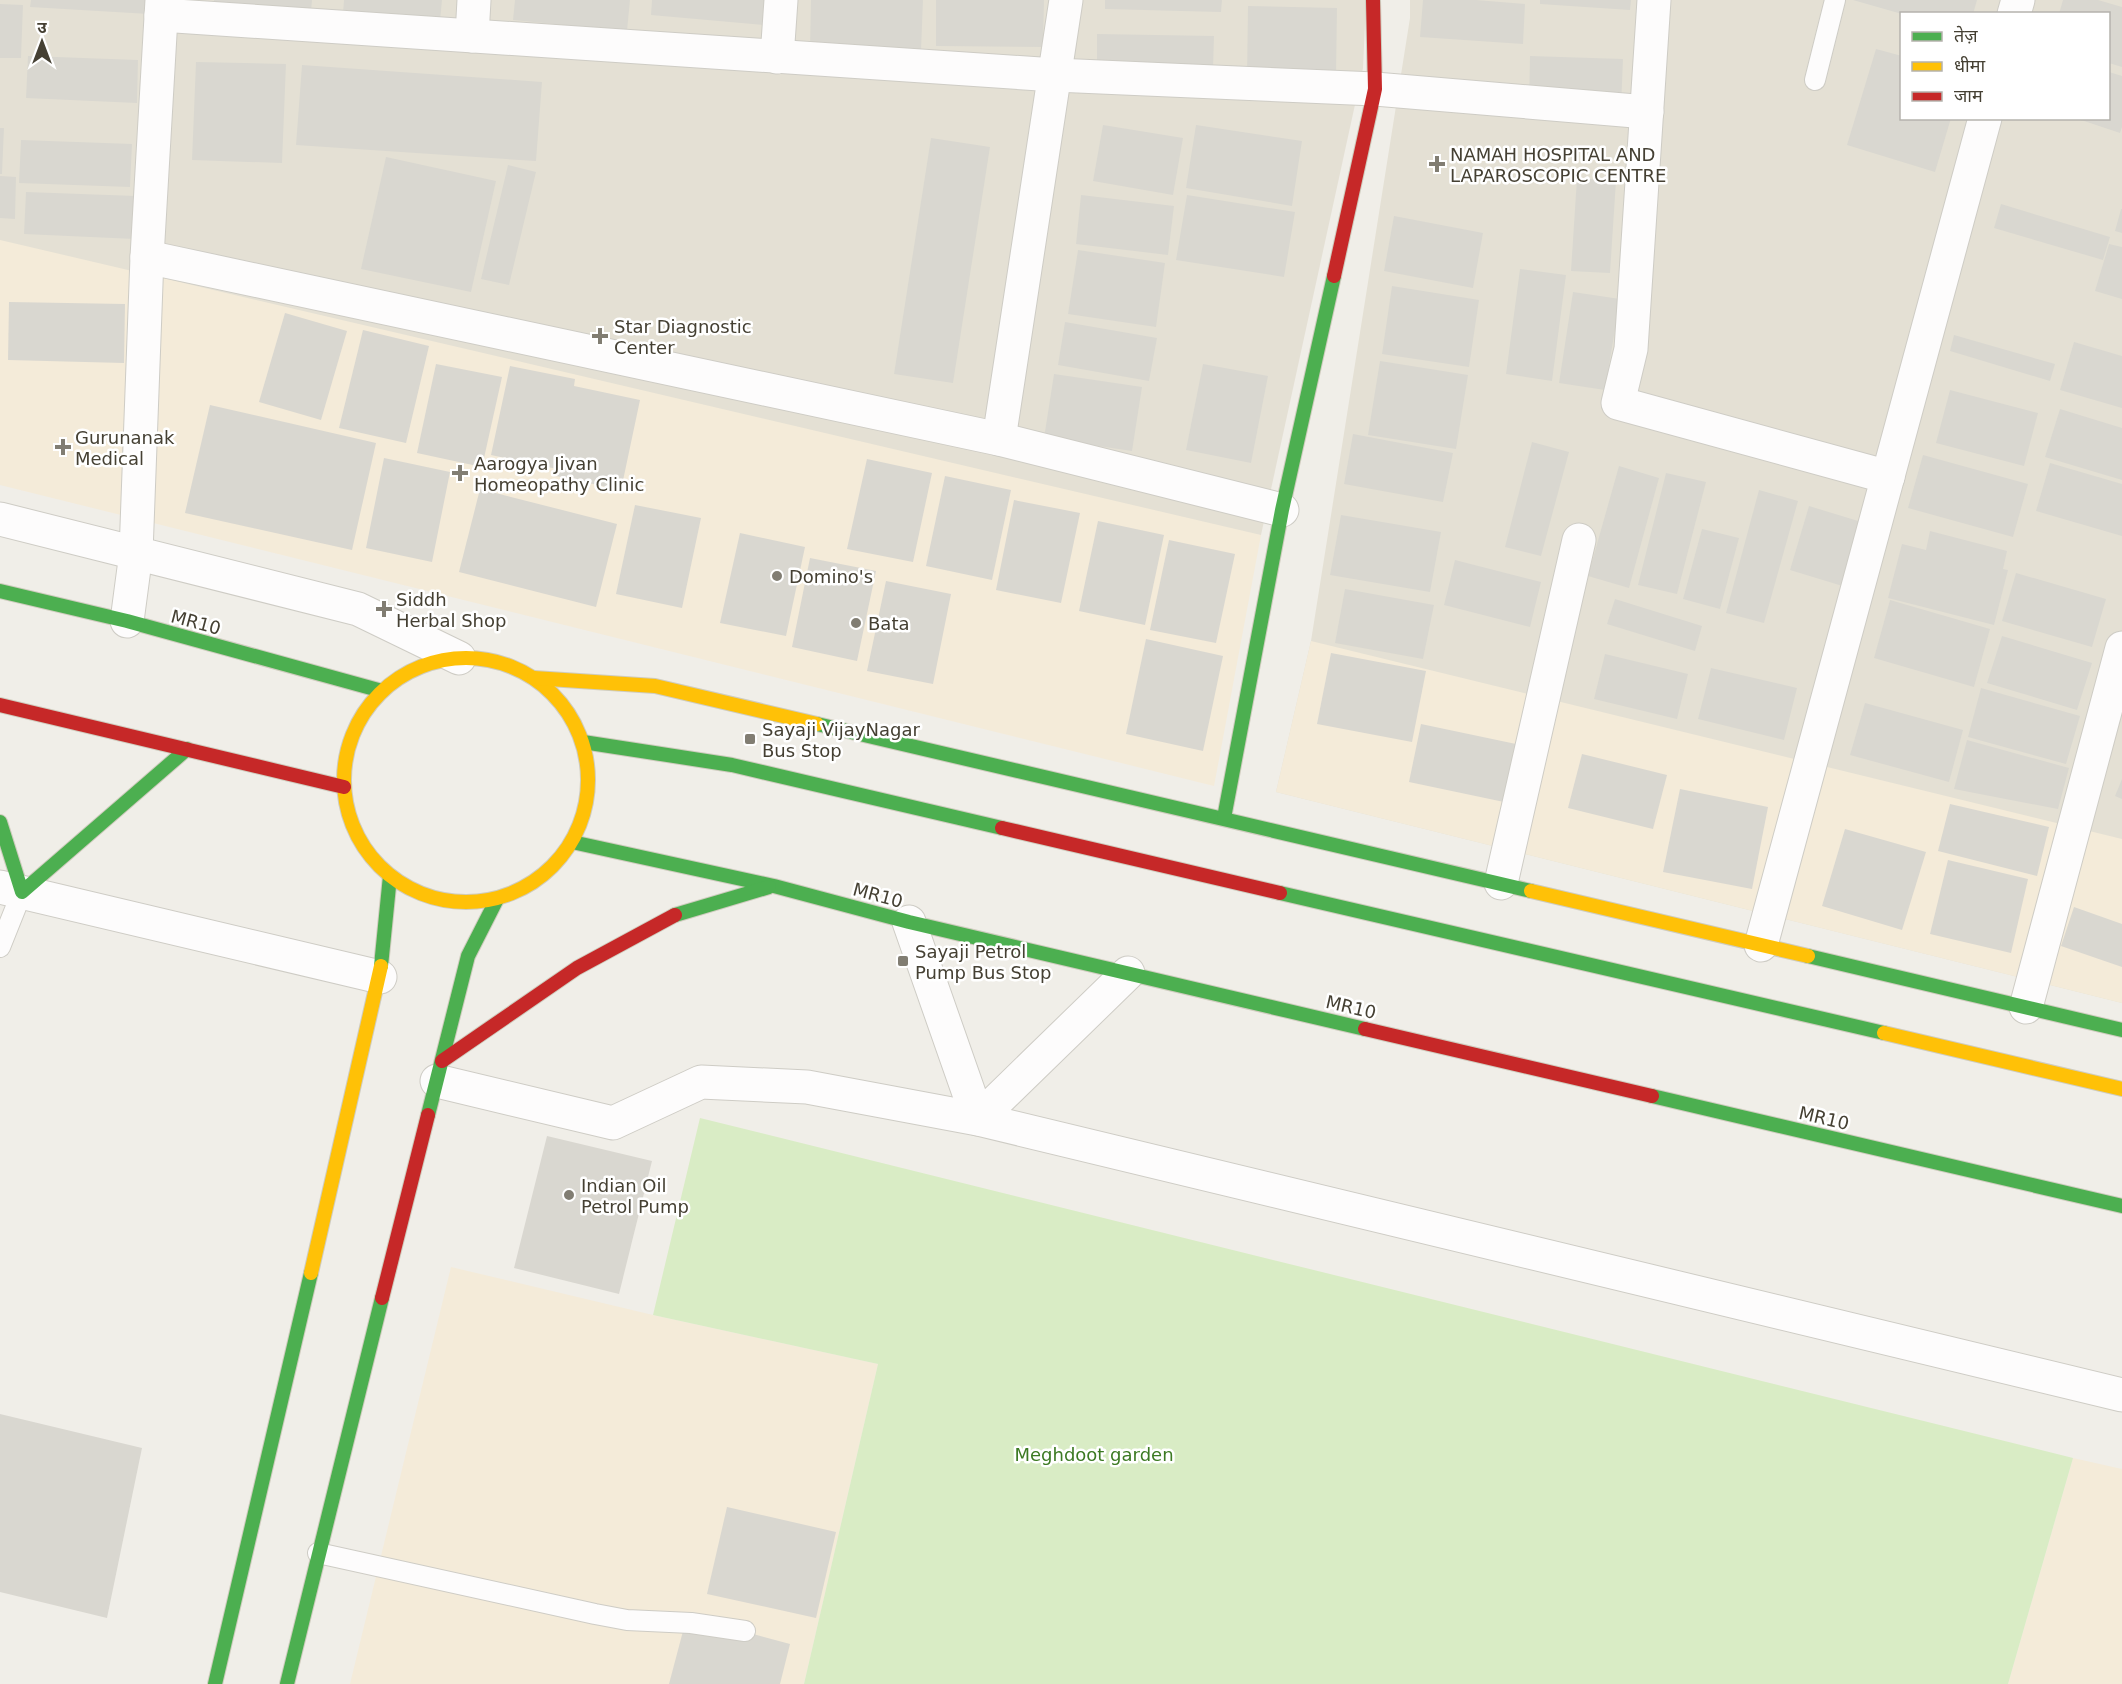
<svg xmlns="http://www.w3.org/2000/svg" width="2122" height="1684" font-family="'DejaVu Sans','Noto Sans Devanagari',sans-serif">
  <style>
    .residential { fill: #e4e0d4; fill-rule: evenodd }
    .commercial { fill: #f4ebd9 }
    .green { fill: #d9ecc5 }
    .building { fill: #d9d7d0 }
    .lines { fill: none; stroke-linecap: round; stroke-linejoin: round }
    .lane-casing { stroke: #ceccc5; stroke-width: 22 }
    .street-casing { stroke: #ceccc5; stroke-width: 35 }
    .fast-casing { stroke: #cfccbe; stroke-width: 16 }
    .slow-casing { stroke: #cfccbe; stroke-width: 16 }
    .jam-casing { stroke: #cfccbe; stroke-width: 16 }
    .lane { stroke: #fdfcfc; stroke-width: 20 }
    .street { stroke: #fdfcfc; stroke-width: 33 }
    .fast { stroke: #4caf50; stroke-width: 14 }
    .slow { stroke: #ffc107; stroke-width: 14 }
    .jam { stroke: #c62828; stroke-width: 14 }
    .poi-dot { fill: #817d72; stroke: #fff; stroke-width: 2 }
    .labels { text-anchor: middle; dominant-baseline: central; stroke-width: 5; stroke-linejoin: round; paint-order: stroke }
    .poi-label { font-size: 18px; fill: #454033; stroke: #fff; text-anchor: start }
    .street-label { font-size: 18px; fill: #454033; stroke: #fff }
    .park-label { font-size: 18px; fill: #3c7a23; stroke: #fff }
  </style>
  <rect width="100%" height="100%" fill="#f0eee8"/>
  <g class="residential">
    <polygon points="0,0 1366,0 1363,68 1261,535 0,485"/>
    <path d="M 1410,0 L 2122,0 L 2122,1003 L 1276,792 L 1311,641 L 1410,18 ZM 1902,14 L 2108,14 L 2108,118 L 1902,118 Z"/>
  </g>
  <g class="commercial">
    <polygon points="0,240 1261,535 1214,786 0,485"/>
    <polygon points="1311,641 2122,839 2122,1003 1276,792"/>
    <polygon points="451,1267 653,1315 878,1364 804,1684 350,1684"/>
    <polygon points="2073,1458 2122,1469 2122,1684 2008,1684"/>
  </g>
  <polygon class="green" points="700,1118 2073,1458 2008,1684 804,1684 878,1364 653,1315"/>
  <g class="building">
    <polygon points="31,0 150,0 149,14 30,7"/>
    <polygon points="214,0 312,0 311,12 214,4"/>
    <polygon points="344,0 442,0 440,21 343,13"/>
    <polygon points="515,0 630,0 627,31 513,20"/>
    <polygon points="652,0 768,0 765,25 651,15"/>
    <polygon points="811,0 923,0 921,51 810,48"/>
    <polygon points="936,0 1044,0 1043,47 936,46"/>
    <polygon points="1105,0 1222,0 1221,12 1105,9"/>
    <polygon points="1423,0 1476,0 1525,4 1523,44 1420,37"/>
    <polygon points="1540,0 1631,0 1630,10 1540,4"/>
    <polygon points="1853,0 1977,0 1973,14 1902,14"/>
    <polygon points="2063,0 2098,0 2122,7 2122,67 2109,63 2109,14 2059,14"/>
    <polygon points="0,4 23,5 21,58 0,58"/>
    <polygon points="1248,6 1337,8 1336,78 1247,77"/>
    <polygon points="1097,34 1214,36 1213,70 1097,68"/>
    <polygon points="1876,49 1902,56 1902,118 1951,118 1935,172 1847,145"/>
    <polygon points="28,56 138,60 137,103 26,98"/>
    <polygon points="1530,56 1623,59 1621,108 1529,105"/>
    <polygon points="196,62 286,64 282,163 192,160"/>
    <polygon points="302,65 542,82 536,161 296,145"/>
    <polygon points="2109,72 2122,76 2122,127 2120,133 2078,119 2109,118"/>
    <polygon points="1103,125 1183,138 1173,195 1093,181"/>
    <polygon points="1196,125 1302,141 1292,206 1186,188"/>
    <polygon points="0,128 4,128 2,174 0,174"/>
    <polygon points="931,138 990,147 953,383 894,374"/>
    <polygon points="21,140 132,144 130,187 19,183"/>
    <polygon points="386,157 496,181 471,292 361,269"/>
    <polygon points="508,165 536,172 509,285 481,279"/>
    <polygon points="0,176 16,177 15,219 0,218"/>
    <polygon points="1577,178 1616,181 1610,273 1571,271"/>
    <polygon points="26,192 136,196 135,239 24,234"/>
    <polygon points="1081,195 1174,206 1168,255 1076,244"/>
    <polygon points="1187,195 1295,212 1284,277 1176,260"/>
    <polygon points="2001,204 2110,237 2103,260 1994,228"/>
    <polygon points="2121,209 2122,209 2122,233 2115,231"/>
    <polygon points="1394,216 1483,233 1473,288 1384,271"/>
    <polygon points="2109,244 2122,247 2122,299 2095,291"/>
    <polygon points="1078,250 1165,263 1156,327 1068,314"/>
    <polygon points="1520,269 1566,275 1552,381 1506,374"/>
    <polygon points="1392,286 1479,300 1469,367 1382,354"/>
    <polygon points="1573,292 1620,299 1605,390 1559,383"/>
    <polygon points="9,302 125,304 124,363 8,360"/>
    <polygon points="285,313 347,331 321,420 259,402"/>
    <polygon points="1065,322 1157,338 1149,381 1058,365"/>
    <polygon points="363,330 429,346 406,443 339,428"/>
    <polygon points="1954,335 2055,364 2050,381 1950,351"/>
    <polygon points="2074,342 2122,356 2122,408 2060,390"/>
    <polygon points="1380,361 1468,375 1456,449 1368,435"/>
    <polygon points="436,364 502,377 482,467 417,453"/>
    <polygon points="1203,364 1268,376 1251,463 1186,450"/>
    <polygon points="510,366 575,379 574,386 640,400 621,490 556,476 557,469 491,455"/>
    <polygon points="1054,374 1142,387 1132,451 1044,438"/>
    <polygon points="1950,390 2038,413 2024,466 1936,443"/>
    <polygon points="210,405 376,443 352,550 185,513"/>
    <polygon points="2060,409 2122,428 2122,480 2045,457"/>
    <polygon points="1353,434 1453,453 1443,502 1344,484"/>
    <polygon points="1532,442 1569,452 1541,556 1505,547"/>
    <polygon points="1923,455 2028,484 2013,537 1908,508"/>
    <polygon points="384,458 450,472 432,562 366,548"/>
    <polygon points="867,459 932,473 913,562 847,549"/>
    <polygon points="2050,463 2122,484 2122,536 2036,511"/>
    <polygon points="1619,466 1659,478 1629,588 1588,576"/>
    <polygon points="1666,473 1706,482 1677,594 1638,585"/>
    <polygon points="945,476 1011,490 992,580 926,566"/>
    <polygon points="480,489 617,524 596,607 459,572"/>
    <polygon points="1759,490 1798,501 1764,623 1726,613"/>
    <polygon points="1014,500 1080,513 1061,603 996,590"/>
    <polygon points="635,505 701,518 682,608 616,594"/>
    <polygon points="1809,506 1868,524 1849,588 1790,570"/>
    <polygon points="1341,515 1441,532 1430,592 1330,575"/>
    <polygon points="1098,521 1164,535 1145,625 1079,611"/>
    <polygon points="1702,529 1739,538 1720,609 1683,599"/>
    <polygon points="1930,531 2007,551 2003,569 2008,570 1994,625 1888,598 1902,544 1926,550"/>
    <polygon points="740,533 805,547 786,636 720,623"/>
    <polygon points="1169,540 1235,554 1216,643 1150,630"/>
    <polygon points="810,558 876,571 857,661 792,647"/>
    <polygon points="1455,560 1541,582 1530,627 1444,605"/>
    <polygon points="2016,573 2106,599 2092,647 2002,621"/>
    <polygon points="886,581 951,594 933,684 867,671"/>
    <polygon points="1345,589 1434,605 1423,659 1335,643"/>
    <polygon points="1615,599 1702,626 1695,651 1607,624"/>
    <polygon points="1890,600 1990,629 1974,687 1874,658"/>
    <polygon points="2002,636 2092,663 2077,710 1987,683"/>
    <polygon points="1146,639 1223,656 1203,751 1126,734"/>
    <polygon points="1331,653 1426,671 1412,742 1317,724"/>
    <polygon points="1605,654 1688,674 1677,719 1594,699"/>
    <polygon points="1711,668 1797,688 1784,740 1698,719"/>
    <polygon points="1981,688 2080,716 2066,764 1968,737"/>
    <polygon points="1865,703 1963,730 1949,782 1850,755"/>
    <polygon points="1421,724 1516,744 1504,802 1409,782"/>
    <polygon points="1967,740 2069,768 2058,809 1954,789"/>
    <polygon points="1582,754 1667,775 1653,829 1568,808"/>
    <polygon points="2122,779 2122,799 2115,796"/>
    <polygon points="1680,789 1768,807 1752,889 1663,872"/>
    <polygon points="1950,804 2049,827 2037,876 1938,851"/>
    <polygon points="1845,829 1926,852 1902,930 1822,906"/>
    <polygon points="1948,860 2028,879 2011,953 1930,934"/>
    <polygon points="2074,907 2122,924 2122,967 2061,946"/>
    <polygon points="547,1136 652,1161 619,1294 514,1268"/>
    <polygon points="0,1414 142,1448 107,1618 0,1592"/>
    <polygon points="727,1507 836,1532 816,1618 707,1594"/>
    <polygon points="687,1616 790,1644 780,1684 669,1684"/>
  </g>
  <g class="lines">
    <defs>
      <g id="lane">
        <polyline points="1815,80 1835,0"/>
        <polyline points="0,947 22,892"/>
        <polyline points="318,1553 595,1614 627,1620 691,1623 745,1631"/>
      </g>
      <g id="street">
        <polyline points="1654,0 1631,349 1618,403 1888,477"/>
        <polyline points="2014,14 2018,0"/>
        <polyline points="161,15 1055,75 1375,89 1647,112"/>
        <polyline points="472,36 474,0"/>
        <polyline points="777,57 781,0"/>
        <polyline points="147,257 999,439 1282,510"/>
        <polyline points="999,439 1066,0"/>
        <polyline points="0,519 358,609 459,658"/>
        <polyline points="127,621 136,553 147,257 162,0"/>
        <polyline points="1501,883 1579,540"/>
        <polyline points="0,887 380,977"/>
        <polyline points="909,922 978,1119 1128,973"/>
        <polyline points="1761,945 1985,118"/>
        <polyline points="2026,1007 2122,648"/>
        <polyline points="437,1081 613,1123 701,1082 807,1087 978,1119 2122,1395"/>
      </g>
      <g id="fast">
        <polyline points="0,591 127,621 382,691"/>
        <polyline points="817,724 1531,891"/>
        <polyline points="583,742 732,765 1002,828"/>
        <polyline points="1224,818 1282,510 1334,276"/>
        <polyline points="0,822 22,892 187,749"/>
        <polyline points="572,842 774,886 909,922 1365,1029"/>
        <polyline points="1280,893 1884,1033"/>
        <polyline points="675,915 769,887"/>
        <polyline points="1808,956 2122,1030"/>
        <polyline points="381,966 390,876"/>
        <polyline points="1652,1096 2122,1206"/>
        <polyline points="428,1115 468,956 497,899"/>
        <polyline points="215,1684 311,1273"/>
        <polyline points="287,1684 382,1298"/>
      </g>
      <g id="slow">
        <circle cx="466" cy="780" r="122"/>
        <polyline points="534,678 655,686 817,724"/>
        <polyline points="1531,891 1808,956"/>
        <polyline points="1884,1033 2122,1089"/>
        <polyline points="311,1273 381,966"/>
      </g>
      <g id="jam">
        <polyline points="1334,276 1375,89 1373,0"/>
        <polyline points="0,705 344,787"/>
        <polyline points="1002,828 1280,893"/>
        <polyline points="1365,1029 1652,1096"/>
        <polyline points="442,1061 577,968 675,915"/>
        <polyline points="382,1298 428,1115"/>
      </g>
    </defs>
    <use href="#lane" class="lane-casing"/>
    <use href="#street" class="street-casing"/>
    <use href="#fast" class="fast-casing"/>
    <use href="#slow" class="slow-casing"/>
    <use href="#jam" class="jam-casing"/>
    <use href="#lane" class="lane"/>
    <use href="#street" class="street"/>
    <use href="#fast" class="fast"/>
    <use href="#slow" class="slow"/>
    <use href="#jam" class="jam"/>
  </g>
  <g class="poi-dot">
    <path d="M1434 155h6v6h6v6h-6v6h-6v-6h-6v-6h6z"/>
    <path d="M597 327h6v6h6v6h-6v6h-6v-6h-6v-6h6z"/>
    <path d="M60 438h6v6h6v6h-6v6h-6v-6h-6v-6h6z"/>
    <path d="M457 464h6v6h6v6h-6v6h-6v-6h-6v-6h6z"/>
    <circle cx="777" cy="576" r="6"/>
    <path d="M381 600h6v6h6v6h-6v6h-6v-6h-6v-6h6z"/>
    <circle cx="856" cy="623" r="6"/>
    <rect x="744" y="733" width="12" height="12" rx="3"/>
    <rect x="897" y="955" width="12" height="12" rx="3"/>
    <circle cx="569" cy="1195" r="6"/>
  </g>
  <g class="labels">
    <g class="poi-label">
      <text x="1450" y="154">NAMAH HOSPITAL AND<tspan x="1450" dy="21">LAPAROSCOPIC CENTRE</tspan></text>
      <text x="614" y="326">Star Diagnostic<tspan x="614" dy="21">Center</tspan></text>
      <text x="75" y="437">Gurunanak<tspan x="75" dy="21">Medical</tspan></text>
      <text x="474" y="463">Aarogya Jivan<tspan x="474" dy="21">Homeopathy Clinic</tspan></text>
      <text x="789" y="576">Domino's</text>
      <text x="396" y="599">Siddh<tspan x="396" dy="21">Herbal Shop</tspan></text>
      <text x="868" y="623">Bata</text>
      <text x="762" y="729">Sayaji VijayNagar<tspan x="762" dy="21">Bus Stop</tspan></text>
      <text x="915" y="951">Sayaji Petrol<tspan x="915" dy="21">Pump Bus Stop</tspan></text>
      <text x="581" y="1185">Indian Oil<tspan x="581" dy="21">Petrol Pump</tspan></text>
    </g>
    <g class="street-label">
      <text transform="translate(196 622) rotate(15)">MR10</text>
      <text transform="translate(878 895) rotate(15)">MR10</text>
      <text transform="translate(1351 1007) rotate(13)">MR10</text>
      <text transform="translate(1824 1118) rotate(13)">MR10</text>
    </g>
    <g class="park-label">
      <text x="1094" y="1454">Meghdoot garden</text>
    </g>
  </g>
  <rect x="1900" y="12" width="210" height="108" fill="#ffffff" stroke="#b5b3ad" stroke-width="1.5"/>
  <rect x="1912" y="32" width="30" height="9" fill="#4caf50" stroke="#b5b3ad" stroke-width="1.5"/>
  <text x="1954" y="42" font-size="18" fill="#454033">तेज़</text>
  <rect x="1912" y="62" width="30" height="9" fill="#ffc107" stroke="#b5b3ad" stroke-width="1.5"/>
  <text x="1954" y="72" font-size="18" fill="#454033">धीमा</text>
  <rect x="1912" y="92" width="30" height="9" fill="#c62828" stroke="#b5b3ad" stroke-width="1.5"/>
  <text x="1954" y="102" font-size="18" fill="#454033">जाम</text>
  <g transform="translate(42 42)" stroke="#ffffff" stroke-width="4.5" paint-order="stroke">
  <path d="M0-4.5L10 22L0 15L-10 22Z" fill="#454033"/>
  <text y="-9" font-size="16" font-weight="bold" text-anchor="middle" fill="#454033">उ</text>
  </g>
</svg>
